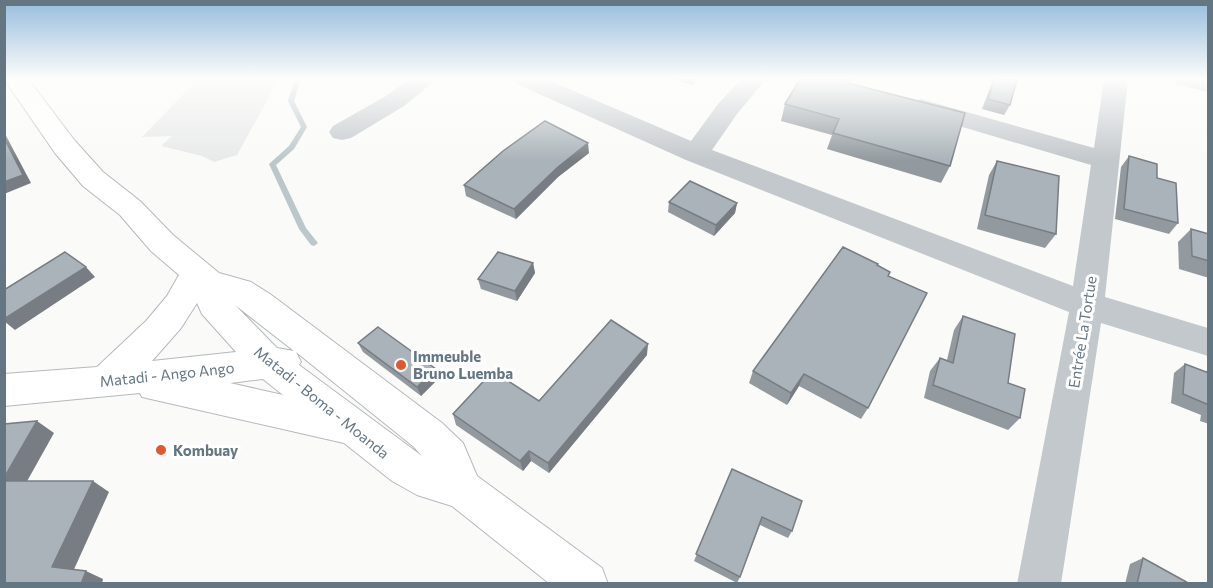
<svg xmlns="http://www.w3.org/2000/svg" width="1213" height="588" font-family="Commissioner,sans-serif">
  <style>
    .built { fill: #e8e9e9 }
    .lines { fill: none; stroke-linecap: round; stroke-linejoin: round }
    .stream { fill: #bbc7cb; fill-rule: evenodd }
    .trunk-casing { stroke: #b4b9bd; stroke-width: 2 }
    .minor { fill: #c3c8cc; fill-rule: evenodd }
    .trunk { fill: #fff; fill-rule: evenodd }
    .wall { fill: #929a9f }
    .shaded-wall { fill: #777d82 }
    .building { fill: #aab3b9; stroke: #777d82; stroke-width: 1.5 }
    .poi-dot { fill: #e4572e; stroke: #fff; stroke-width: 2 }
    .labels { text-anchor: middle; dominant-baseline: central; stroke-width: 6; stroke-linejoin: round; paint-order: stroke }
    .street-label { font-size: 15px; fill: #657683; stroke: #fff }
    .poi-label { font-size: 15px; font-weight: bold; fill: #657683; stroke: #fff; text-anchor: start }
  </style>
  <rect width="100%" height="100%" fill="#fafaf8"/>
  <polygon class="built" points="198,79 279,79 237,155 214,162 202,156 161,146 172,136 142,137"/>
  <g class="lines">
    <polygon class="stream" points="295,79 301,79 294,101 307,127 294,149 276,165 306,228 318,243 314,246 311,245 299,229 269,164 289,146 301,127 288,101"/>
    <defs>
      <path id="trunk" d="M 4,79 L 28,79 L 75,141 L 103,172 L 140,201 L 173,235 L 219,273 L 251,282 L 270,294 L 442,423 L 463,443 L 477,476 L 602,568 L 608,584 L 550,584 L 452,506 L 417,495 L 392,481 L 344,443 L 142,397 L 140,393 L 4,406 L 4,374 L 97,367 L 146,321 L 167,296 L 179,275 L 151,251 L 120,215 L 83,186 L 55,153 ZM 197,303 L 202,314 L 236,352 L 152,361 L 181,328 ZM 235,305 L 294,351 L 277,348 ZM 296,352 L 414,447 L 422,456 L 299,365 L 301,362 ZM 263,379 L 283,395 L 230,383 Z"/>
    </defs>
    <use href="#trunk" class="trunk-casing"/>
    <g class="minor">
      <polygon points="410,79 437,79 404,106 351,138 342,140 333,138 329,132 333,126 386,96"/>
      <polygon points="514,79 546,79 691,141 718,104 741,79 766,79 737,114 712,150 1073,286 1091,165 912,112 908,107 912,102 921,99 1094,148 1104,79 1128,79 1105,297 1208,328 1208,356 1101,323 1061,584 1017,584 1069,312 686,160 517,84"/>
      <polygon points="1172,79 1208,79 1208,92 1175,84"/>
    </g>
    <use href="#trunk" class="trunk"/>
  </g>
  <g class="wall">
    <polygon points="671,79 696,79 693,85"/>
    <polygon points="851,79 849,83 950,166 941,183 827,149 832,135 781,121 785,104"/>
    <polygon points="993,79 1017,79 1010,105 1004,115 982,109"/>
    <polygon points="589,153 558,177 516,219 466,196 464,185"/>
    <polygon points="1129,156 1157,178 1178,223 1169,234 1115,219 1121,167"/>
    <polygon points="997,161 1056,234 1045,248 977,229 989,175"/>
    <polygon points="669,202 737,203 735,213 714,236 668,212"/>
    <polygon points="1191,229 1209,234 1209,278 1179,269 1178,242"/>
    <polygon points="533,263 535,273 517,301 481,289 478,279"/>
    <polygon points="877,266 888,276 868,408 861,419 799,386 787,405 749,383 753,371"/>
    <polygon points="963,316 1008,383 1020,418 1008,430 924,398 930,371 940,358 947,360 954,330"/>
    <polygon points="358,343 439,378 421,396 363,352"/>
    <polygon points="647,355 549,473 531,461 523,471 456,425 453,414 539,401"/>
    <polygon points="1185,364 1205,372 1209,369 1209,424 1200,421 1201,415 1171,403 1174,373"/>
    <polygon points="732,469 792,531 788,538 760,525 740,577 737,583 694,561"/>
    <polygon points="1143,558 1190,584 1125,584 1130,564"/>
  </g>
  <g class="shaded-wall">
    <polygon points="4,132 31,183 4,194"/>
    <polygon points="588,143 589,153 558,177 516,219 514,209 558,167"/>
    <polygon points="737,203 735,213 714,236 716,225"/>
    <polygon points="533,263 535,273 517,301 515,291"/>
    <polygon points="86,267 95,277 15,330 4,321 4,319"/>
    <polygon points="648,344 647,355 549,473 548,463"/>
    <polygon points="436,369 439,378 421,396 417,387"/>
    <polygon points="804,374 799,386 787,405 791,393"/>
    <polygon points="37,421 54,433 21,492 4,482 4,478"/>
    <polygon points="529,451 531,461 523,471 520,461"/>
    <polygon points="93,481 109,492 71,576 52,567"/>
    <polygon points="86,571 103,579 102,584 81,584"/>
  </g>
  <g class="building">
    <polygon points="800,79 851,79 848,83 965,113 950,166 833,133 839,119 785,104"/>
    <polygon points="995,79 1017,79 1010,105 988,99"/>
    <polygon points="545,121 588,143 558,167 514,209 464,185 503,151"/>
    <polygon points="4,138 23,175 4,182"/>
    <polygon points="1129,156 1157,164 1157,178 1176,183 1178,223 1124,209"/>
    <polygon points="997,161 1059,176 1056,234 985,215"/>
    <polygon points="690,181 737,203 716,225 669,202"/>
    <polygon points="1191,229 1209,234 1209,261 1192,256"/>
    <polygon points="843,247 878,264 877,265 890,272 888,276 927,293 868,408 804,374 791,393 753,371"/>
    <polygon points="65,252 86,267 4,319 4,290"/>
    <polygon points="498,252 533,263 515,291 478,279"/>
    <polygon points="963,316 1015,334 1008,383 1025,389 1020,418 933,385 940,358 953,363"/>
    <polygon points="611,320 648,344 548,463 529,451 520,461 453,414 493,371 539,401"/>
    <polygon points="378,327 436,369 417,387 358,343"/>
    <polygon points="1185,364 1209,373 1209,405 1183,394"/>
    <polygon points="37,421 4,478 4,424"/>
    <polygon points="732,469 802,501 792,531 762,517 740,577 696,554"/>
    <polygon points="4,481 93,481 52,567 86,571 81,584 4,584"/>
    <polygon points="1143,558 1190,584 1137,584"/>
  </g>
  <linearGradient id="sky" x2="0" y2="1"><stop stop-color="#96bcdc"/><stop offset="0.49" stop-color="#fdfdfc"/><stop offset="1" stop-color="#fdfdfc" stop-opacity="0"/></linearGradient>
  <rect width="1213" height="161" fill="url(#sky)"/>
  <g class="poi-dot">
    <circle cx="401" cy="365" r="6"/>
    <circle cx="161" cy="450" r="6"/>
  </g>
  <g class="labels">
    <g class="street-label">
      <text transform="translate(1082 332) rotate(-81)">Entrée La Tortue</text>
      <text transform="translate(167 374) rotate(-6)">Matadi - Ango Ango</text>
      <text transform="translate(322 402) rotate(39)">Matadi - Boma - Moanda</text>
    </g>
    <g class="poi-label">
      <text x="413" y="356">Immeuble<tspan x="413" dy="17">Bruno Luemba</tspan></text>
      <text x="173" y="450">Kombuay</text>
    </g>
  </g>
  <rect width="1213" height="588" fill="none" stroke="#657683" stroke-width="12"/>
</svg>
